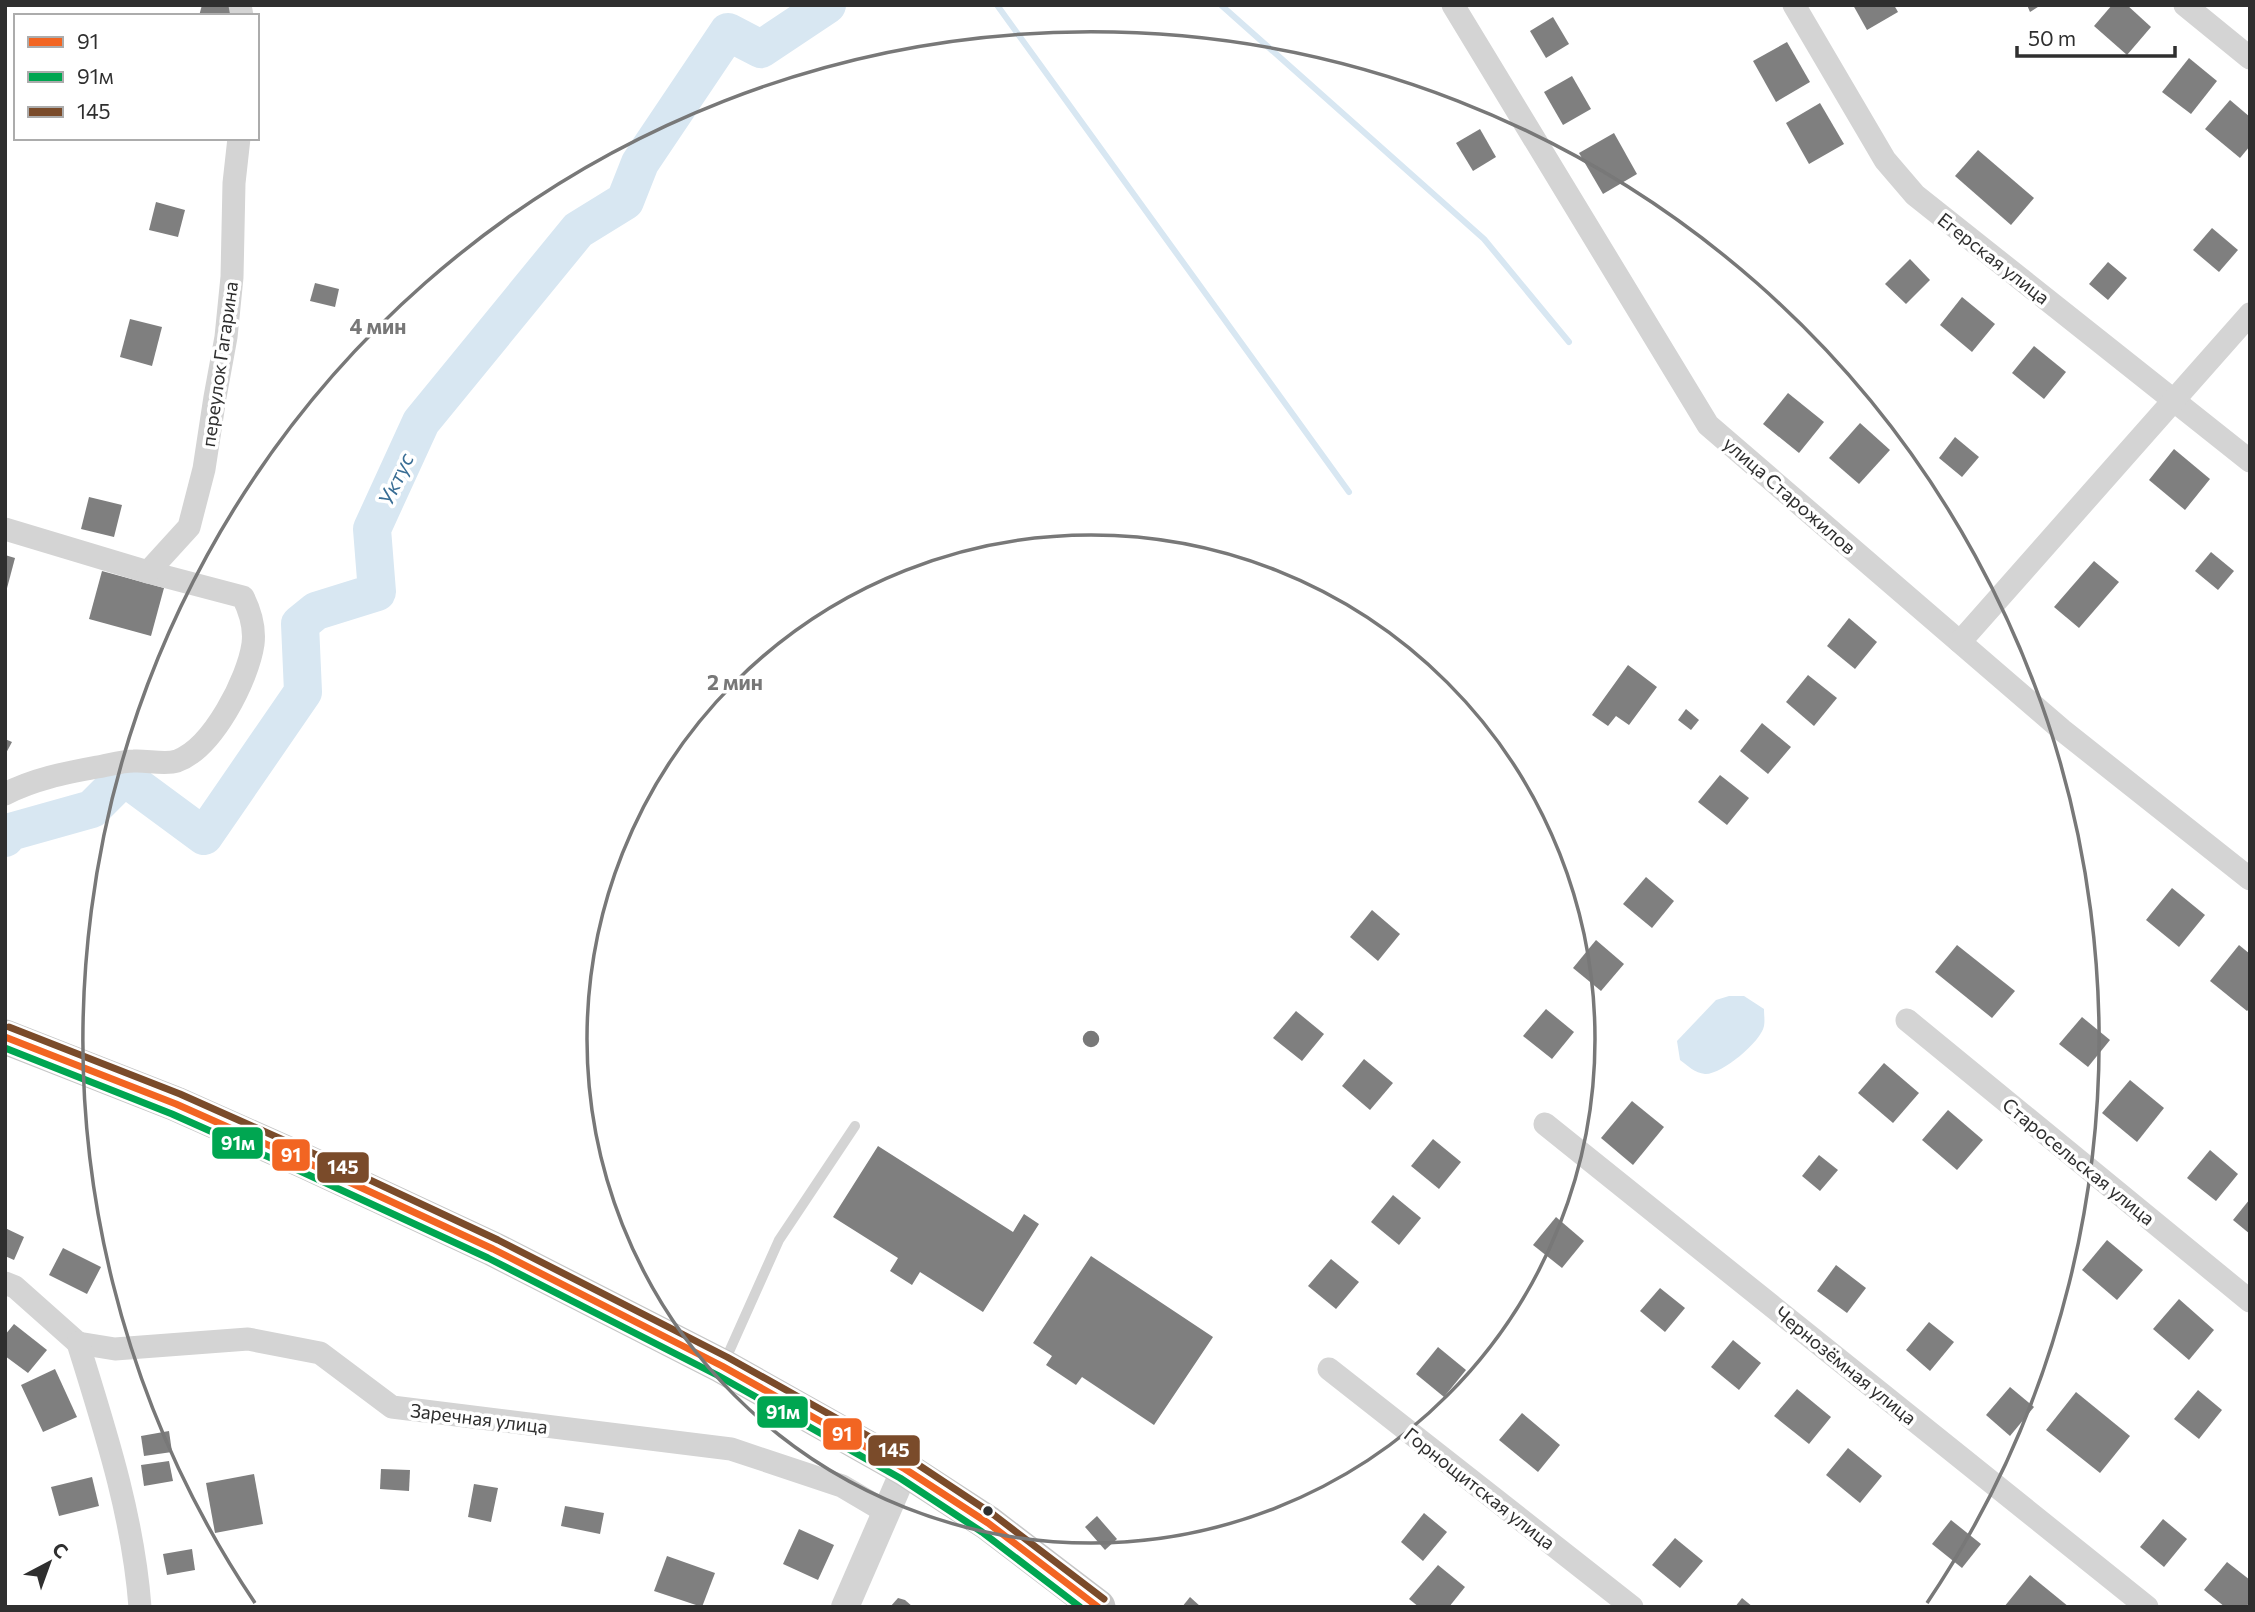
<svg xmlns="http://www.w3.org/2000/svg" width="2255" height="1612" font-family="Commissioner,sans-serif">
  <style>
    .water { fill: #d8e7f2 }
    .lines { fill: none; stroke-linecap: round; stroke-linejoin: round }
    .stream { stroke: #d8e7f2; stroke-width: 6 }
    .river { stroke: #d8e7f2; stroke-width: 38 }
    .building { fill: #7f7f7f }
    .service { stroke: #d4d4d4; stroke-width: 10 }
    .minor { stroke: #d4d4d4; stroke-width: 23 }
    .tertiary { stroke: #d4d4d4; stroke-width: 28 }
    .primary { stroke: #c7c7c7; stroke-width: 35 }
    .bus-1-casing { stroke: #fff; stroke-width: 12 }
    .bus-2-casing { stroke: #fff; stroke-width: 12 }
    .bus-3-casing { stroke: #fff; stroke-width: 12 }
    .bus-1 { stroke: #f26522; stroke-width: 7 }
    .bus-2 { stroke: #00a651; stroke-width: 7 }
    .bus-3 { stroke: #7a4b2a; stroke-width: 7 }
    .ring { fill: none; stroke: #787878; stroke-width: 3.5 }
    .bus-dot { fill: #2f2f2f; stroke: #fff; stroke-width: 2.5 }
    .labels { text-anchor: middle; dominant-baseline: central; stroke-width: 7; stroke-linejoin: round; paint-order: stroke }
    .street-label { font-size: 19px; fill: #2f2f2f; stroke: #fff }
    .water-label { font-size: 21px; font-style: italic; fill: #396d94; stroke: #fff }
    .centre { fill: #787878; stroke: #fff; stroke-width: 3.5 }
    .ring-label { font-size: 21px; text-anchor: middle; font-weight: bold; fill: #787878; stroke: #fff; stroke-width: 7; stroke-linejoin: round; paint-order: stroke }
    .line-badge { stroke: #fff; stroke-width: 2.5 }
    .badge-label { font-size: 19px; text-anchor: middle; font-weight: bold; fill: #fff }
  </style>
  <rect width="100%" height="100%" fill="#fff"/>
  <path class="water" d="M 1729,996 L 1744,996 L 1764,1009 C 1764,1014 1765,1021 1764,1026 C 1761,1042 1721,1075 1705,1074 C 1695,1073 1688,1066 1680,1060 L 1677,1041 L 1716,1000 Z"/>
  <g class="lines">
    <g class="stream">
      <polyline points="997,5 1349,492"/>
      <polyline points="1221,5 1484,239 1569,342"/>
    </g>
    <polyline class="river" points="5,838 10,832 92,809 124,777 204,836 303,692 300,624 316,611 377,592 372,529 421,422 578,230 625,201 640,163 728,32 761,49 827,5"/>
  </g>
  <g class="building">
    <polygon points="202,5 234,5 231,16 199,16"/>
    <polygon points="1853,5 1894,5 1898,12 1867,30"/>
    <polygon points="2027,5 2041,5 2030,12"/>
    <polygon points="2112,5 2127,5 2151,27 2127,55 2094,26"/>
    <polygon points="1553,17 1569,44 1546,58 1530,31"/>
    <polygon points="1787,42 1810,82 1776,102 1753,61"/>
    <polygon points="2189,58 2217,81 2191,114 2162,92"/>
    <polygon points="1572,76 1591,109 1563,125 1544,92"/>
    <polygon points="2230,100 2250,117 2250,146 2240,158 2205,129"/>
    <polygon points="1820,103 1844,144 1809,164 1786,123"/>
    <polygon points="1480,129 1496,157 1473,171 1456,143"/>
    <polygon points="1614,133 1637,174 1603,194 1579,153"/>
    <polygon points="1978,150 2034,198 2011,225 1955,176"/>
    <polygon points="156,202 185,210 178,237 149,230"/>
    <polygon points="2212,228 2238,250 2219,272 2193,250"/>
    <polygon points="1910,259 1930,280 1906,304 1885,284"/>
    <polygon points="2108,262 2127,278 2108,300 2089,284"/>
    <polygon points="315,283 339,289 335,307 310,301"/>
    <polygon points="1962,297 1995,324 1972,352 1940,325"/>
    <polygon points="130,319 162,327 152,366 120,357"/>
    <polygon points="2034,346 2066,372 2044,399 2012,373"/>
    <polygon points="1788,393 1824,422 1799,453 1763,424"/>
    <polygon points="1860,423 1890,450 1859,484 1829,458"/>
    <polygon points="1955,437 1979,457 1962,477 1939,458"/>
    <polygon points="2174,449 2210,479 2185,510 2149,480"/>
    <polygon points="89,497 122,505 114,537 81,529"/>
    <polygon points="2211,552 2234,571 2218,590 2195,571"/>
    <polygon points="5,555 15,558 6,592 5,592"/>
    <polygon points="2094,561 2119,582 2079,628 2054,607"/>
    <polygon points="102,571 164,588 151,636 89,619"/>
    <polygon points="1849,618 1877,642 1855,669 1827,646"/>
    <polygon points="1628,665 1657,687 1629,725 1616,716 1608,726 1592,715"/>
    <polygon points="1808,675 1837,698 1814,726 1786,702"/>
    <polygon points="1686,709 1699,720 1691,730 1678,720"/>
    <polygon points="1762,723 1791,747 1768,774 1740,751"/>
    <polygon points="5,739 12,742 5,755"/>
    <polygon points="1720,775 1749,798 1727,825 1698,802"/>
    <polygon points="1646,877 1674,901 1652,928 1623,904"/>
    <polygon points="2172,888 2205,915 2179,947 2146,920"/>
    <polygon points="1372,910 1400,934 1378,961 1350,937"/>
    <polygon points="1596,940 1624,964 1601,991 1573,968"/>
    <polygon points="1957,945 2015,991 1992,1018 1935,972"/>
    <polygon points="2239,945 2250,954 2250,1008 2247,1011 2210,981"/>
    <polygon points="1546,1009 1574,1032 1552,1059 1523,1036"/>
    <polygon points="1296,1011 1324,1034 1302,1061 1273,1038"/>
    <polygon points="2082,1017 2110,1040 2088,1067 2059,1044"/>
    <polygon points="1364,1059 1393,1083 1370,1110 1342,1086"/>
    <polygon points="1884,1063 1919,1093 1893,1123 1858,1093"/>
    <polygon points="2130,1080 2164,1108 2137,1142 2102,1113"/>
    <polygon points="1632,1101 1664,1127 1633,1165 1601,1138"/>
    <polygon points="1948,1110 1983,1140 1957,1170 1922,1140"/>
    <polygon points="1433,1139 1461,1162 1439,1189 1411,1166"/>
    <polygon points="878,1146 1013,1232 1024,1214 1039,1224 983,1312 920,1272 912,1285 890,1271 898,1258 833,1217"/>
    <polygon points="2210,1150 2238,1174 2216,1201 2187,1178"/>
    <polygon points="1819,1155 1838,1170 1820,1191 1802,1176"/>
    <polygon points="1393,1195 1421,1218 1399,1245 1371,1222"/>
    <polygon points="2250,1199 2250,1234 2233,1220"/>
    <polygon points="1556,1217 1584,1241 1562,1268 1533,1245"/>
    <polygon points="5,1228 24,1237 14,1260 5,1256"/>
    <polygon points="2107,1240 2143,1270 2117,1300 2082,1270"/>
    <polygon points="63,1248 101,1267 87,1294 49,1275"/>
    <polygon points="1091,1256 1213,1337 1154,1425 1082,1377 1076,1385 1046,1365 1052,1356 1033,1343"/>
    <polygon points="1331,1259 1359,1282 1336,1309 1308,1286"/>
    <polygon points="1836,1265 1866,1288 1847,1313 1817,1291"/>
    <polygon points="1660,1288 1685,1308 1665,1332 1640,1311"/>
    <polygon points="2179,1299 2214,1330 2189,1360 2153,1329"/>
    <polygon points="1929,1322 1954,1342 1930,1371 1906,1350"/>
    <polygon points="14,1324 47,1350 28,1373 5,1356 5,1335"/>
    <polygon points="1733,1340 1761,1363 1739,1390 1711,1367"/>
    <polygon points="1438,1347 1466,1370 1444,1397 1416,1374"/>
    <polygon points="55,1369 77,1417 43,1432 21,1385"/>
    <polygon points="2010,1387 2034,1407 2010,1436 1986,1415"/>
    <polygon points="1797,1389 1831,1417 1809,1444 1774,1416"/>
    <polygon points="2198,1390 2222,1410 2199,1439 2174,1419"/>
    <polygon points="2076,1392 2130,1436 2100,1473 2046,1430"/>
    <polygon points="1522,1413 1560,1445 1538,1472 1499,1440"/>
    <polygon points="169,1431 172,1452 144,1456 141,1436"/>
    <polygon points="1848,1448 1882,1476 1860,1503 1826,1475"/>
    <polygon points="169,1461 173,1481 144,1486 141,1465"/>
    <polygon points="381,1469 410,1470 409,1491 380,1489"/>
    <polygon points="254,1474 263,1524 215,1533 206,1483"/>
    <polygon points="92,1477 99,1506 59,1516 51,1487"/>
    <polygon points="474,1484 498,1488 491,1522 468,1517"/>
    <polygon points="565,1506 604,1513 600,1534 561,1526"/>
    <polygon points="1424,1513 1447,1532 1423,1561 1401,1542"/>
    <polygon points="1097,1516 1117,1539 1105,1550 1085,1527"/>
    <polygon points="2163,1519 2187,1539 2164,1567 2140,1547"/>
    <polygon points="1951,1520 1981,1544 1962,1568 1932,1544"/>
    <polygon points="799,1529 834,1545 818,1580 783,1564"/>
    <polygon points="1675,1538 1703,1561 1680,1588 1652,1565"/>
    <polygon points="192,1549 195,1570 167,1575 163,1554"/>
    <polygon points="667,1556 715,1573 702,1607 654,1591"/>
    <polygon points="2227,1562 2250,1580 2250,1602 2246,1607 2225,1607 2204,1590"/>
    <polygon points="1438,1565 1465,1587 1449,1607 1419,1607 1409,1599"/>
    <polygon points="2030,1575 2069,1607 2004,1607"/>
    <polygon points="1190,1597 1201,1607 1182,1607"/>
    <polygon points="898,1598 905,1600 913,1607 890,1607"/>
    <polygon points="1742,1598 1753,1607 1735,1607"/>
  </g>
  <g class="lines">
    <polyline class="service" points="724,1363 779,1240 855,1126"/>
    <g class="minor">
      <polyline points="240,5 242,16"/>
      <polyline points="1453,5 1708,425 2062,730 2250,879"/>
      <polyline points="1794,5 1885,160 1915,195 2250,461"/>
      <polyline points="2185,5 2250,58"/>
      <path d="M 5,529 L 148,572 L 243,597 C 250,611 255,628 253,644 C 248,679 213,748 177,761 C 165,765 146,760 134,761 C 122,761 109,765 97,767 C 65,773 34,779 5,794"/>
      <polyline points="148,572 189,527 204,469 215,397 226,337 232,277 234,183 239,138"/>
      <polyline points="1960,642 2250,314"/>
      <polyline points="1907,1020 2250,1301"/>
      <polyline points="1545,1124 2147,1607"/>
      <polyline points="5,1283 15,1287 78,1343"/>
      <polyline points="78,1343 115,1349 248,1339 320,1353 392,1407 731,1449 842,1486 886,1512"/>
      <path d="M 78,1343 C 105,1430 133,1515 140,1607"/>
      <polyline points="1329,1369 1632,1607"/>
    </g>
    <polyline class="tertiary" points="845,1607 905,1469"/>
    <polyline class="primary" points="5,1037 176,1104 304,1161 493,1249 722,1366 905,1469 988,1523 1098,1607"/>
    <defs>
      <polyline id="bus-1" points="5,1037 176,1104 304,1161 493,1249 722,1366 905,1469 988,1523 1098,1607"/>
      <polyline id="bus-2" points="5,1048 172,1114 300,1171 488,1258 717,1375 900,1478 982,1532 1080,1607"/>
      <polyline id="bus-3" points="9,1027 180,1094 308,1151 498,1240 727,1357 911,1460 994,1515 1104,1599"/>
    </defs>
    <use href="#bus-1" class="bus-1-casing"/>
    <use href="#bus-2" class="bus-2-casing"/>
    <use href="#bus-3" class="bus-3-casing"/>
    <use href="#bus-1" class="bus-1"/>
    <use href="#bus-2" class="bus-2"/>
    <use href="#bus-3" class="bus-3"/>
  </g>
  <g class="ring">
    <circle cx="1091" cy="1039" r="504"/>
    <path d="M255 1603A1008 1008 0 1 1 1927 1603"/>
  </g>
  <circle class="bus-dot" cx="988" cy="1511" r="6"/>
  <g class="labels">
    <g class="street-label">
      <text transform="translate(1994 258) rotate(38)">Егерская улица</text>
      <text transform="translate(219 364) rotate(-82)">переулок Гагарина</text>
      <text transform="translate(1790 495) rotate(41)">улица Старожилов</text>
      <text transform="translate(2079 1161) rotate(39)">Старосельская улица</text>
      <text transform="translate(1846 1365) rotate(39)">Чернозёмная улица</text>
      <text transform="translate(479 1418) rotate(7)">Заречная улица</text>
      <text transform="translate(1480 1488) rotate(38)">Горнощитская улица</text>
    </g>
    <g class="water-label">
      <text transform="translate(395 479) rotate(-65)">Уктус</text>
    </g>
  </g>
  <circle cx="1091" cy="1039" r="10" class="centre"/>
  <g class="ring-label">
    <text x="378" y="334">4 мин</text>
    <text x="735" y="690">2 мин</text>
  </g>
  <g class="line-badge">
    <rect x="211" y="1126" width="53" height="34" rx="7" fill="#00a651"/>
    <rect x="271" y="1138" width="40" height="34" rx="7" fill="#f26522"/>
    <rect x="316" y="1151" width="54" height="33" rx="7" fill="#7a4b2a"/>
    <rect x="756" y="1395" width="53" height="34" rx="7" fill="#00a651"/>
    <rect x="822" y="1417" width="41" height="34" rx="7" fill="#f26522"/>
    <rect x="867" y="1434" width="54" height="33" rx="7" fill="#7a4b2a"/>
  </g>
  <g class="badge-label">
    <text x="238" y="1150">91м</text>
    <text x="291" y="1162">91</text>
    <text x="343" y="1174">145</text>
    <text x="783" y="1419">91м</text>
    <text x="842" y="1441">91</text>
    <text x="894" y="1457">145</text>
  </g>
  <rect width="2255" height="1612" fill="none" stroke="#2f2f2f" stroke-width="14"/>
  <rect x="14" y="14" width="245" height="126" fill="#ffffff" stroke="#acacac" stroke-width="2"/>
  <rect x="28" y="37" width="35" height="10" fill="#f26522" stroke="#acacac" stroke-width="2"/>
  <text x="77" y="49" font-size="21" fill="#2f2f2f">91</text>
  <rect x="28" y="72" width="35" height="10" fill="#00a651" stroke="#acacac" stroke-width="2"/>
  <text x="77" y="84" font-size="21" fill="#2f2f2f">91м</text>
  <rect x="28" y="107" width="35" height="10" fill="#7a4b2a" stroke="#acacac" stroke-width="2"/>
  <text x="77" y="119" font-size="21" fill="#2f2f2f">145</text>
  <g transform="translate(49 1563) rotate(41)" stroke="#ffffff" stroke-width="5" paint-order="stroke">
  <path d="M0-5L12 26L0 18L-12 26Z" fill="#2f2f2f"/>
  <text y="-10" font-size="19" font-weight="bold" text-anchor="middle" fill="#2f2f2f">С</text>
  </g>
  <path d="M2017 46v10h158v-10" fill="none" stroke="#2f2f2f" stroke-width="3.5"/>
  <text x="2028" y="46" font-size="21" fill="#2f2f2f" stroke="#ffffff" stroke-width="5" paint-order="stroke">50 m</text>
</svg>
